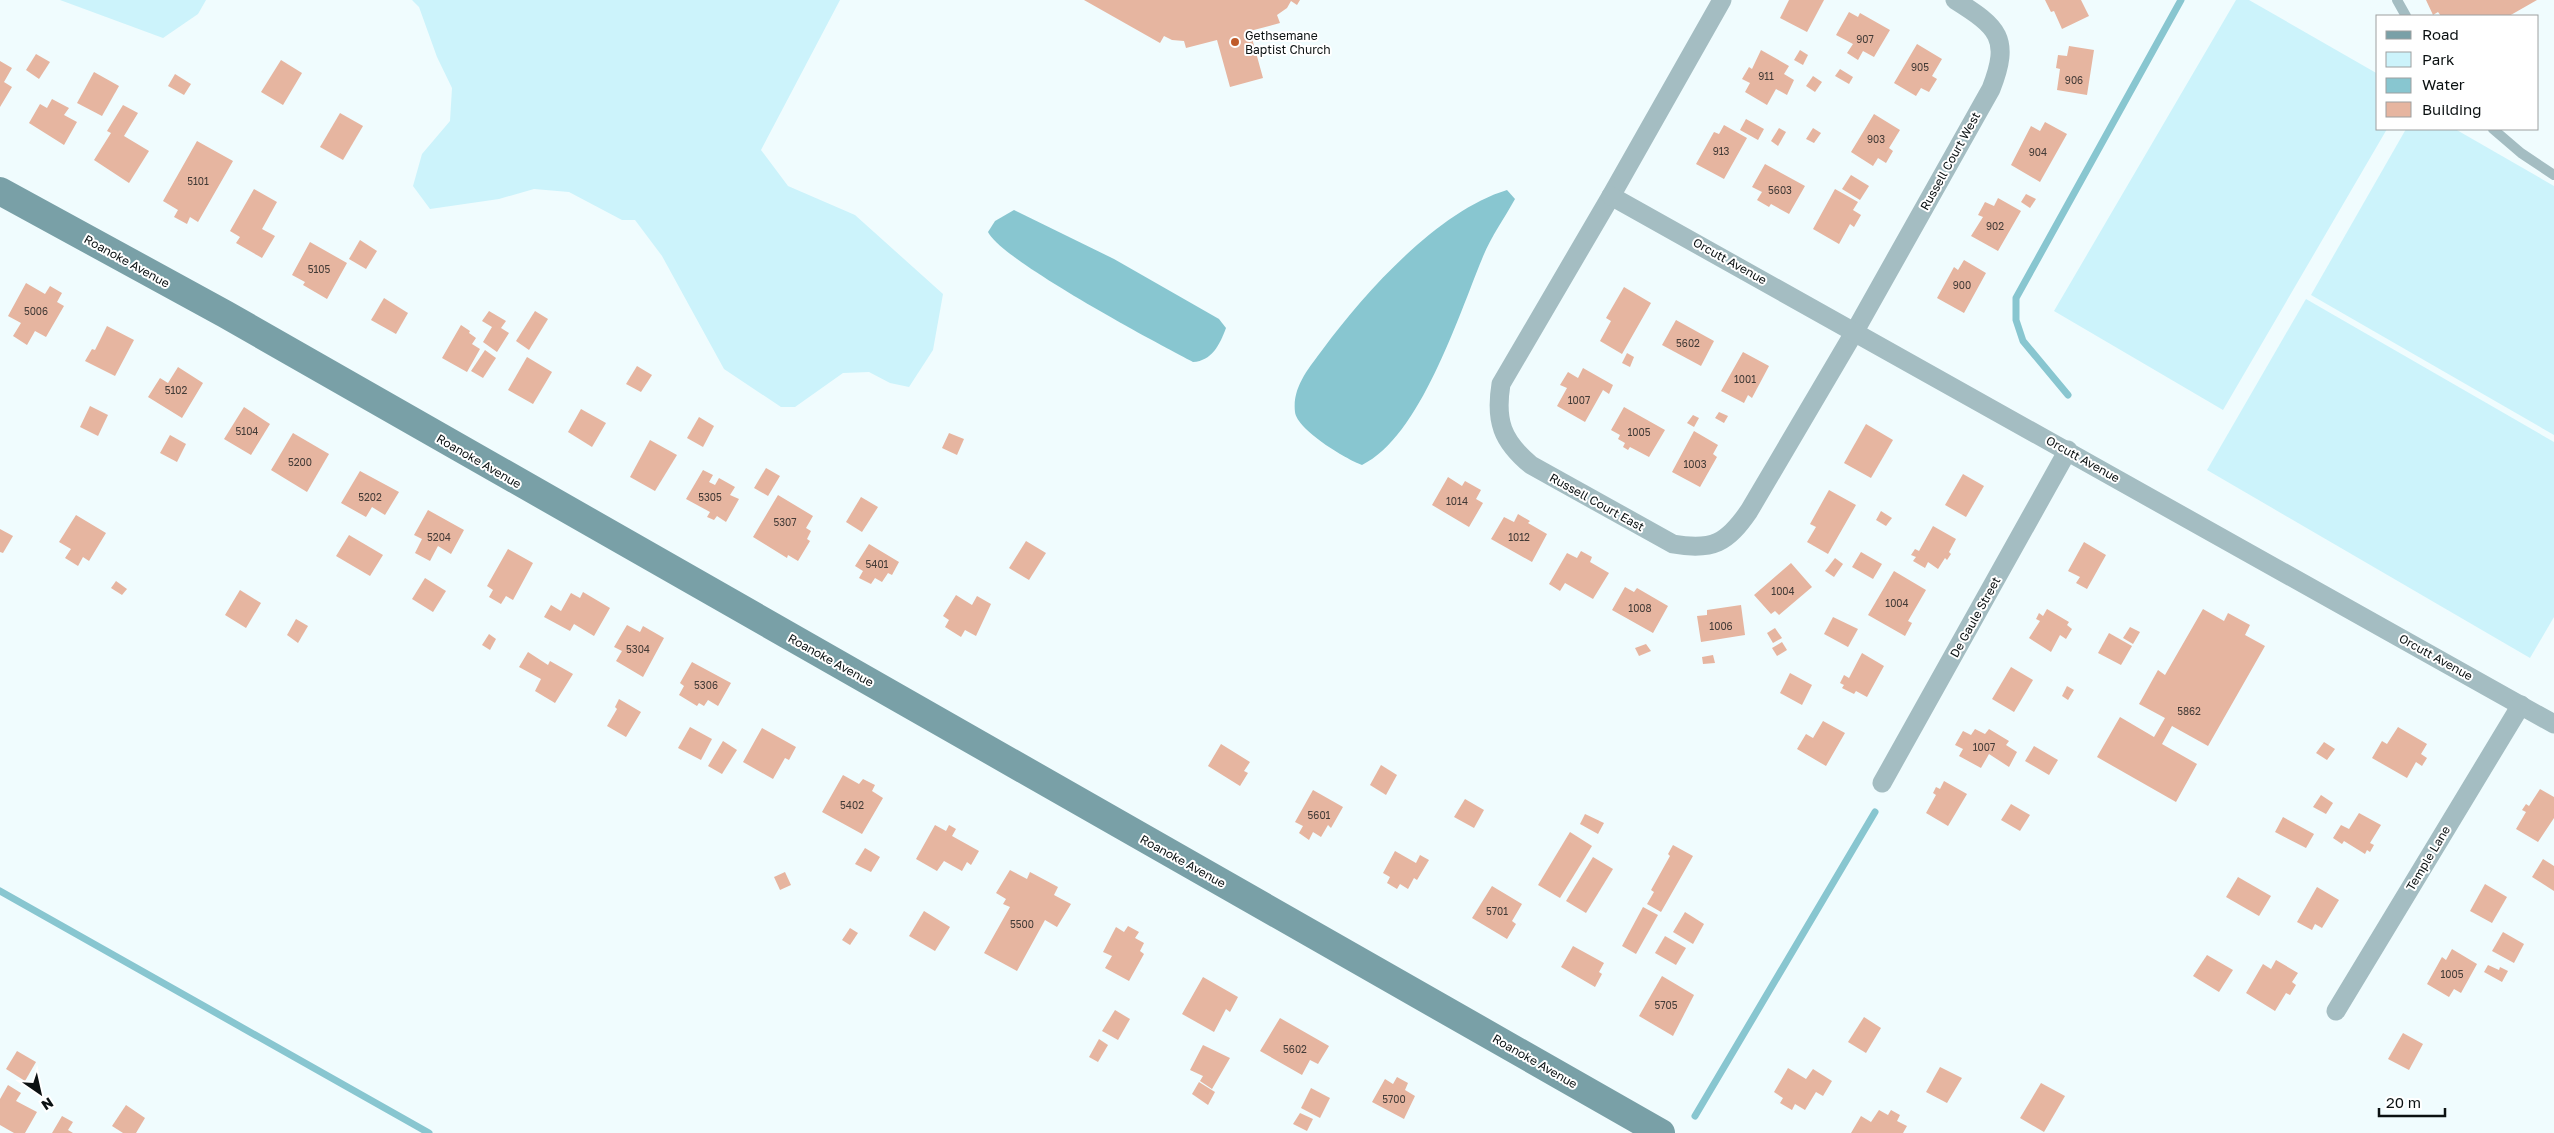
<svg xmlns="http://www.w3.org/2000/svg" width="2554" height="1133" font-family="'Golos Text',sans-serif">
  <style>
    .green { fill: #ccf3fb }
    .water { fill: #88c6d0 }
    .lines { fill: none; stroke-linecap: round; stroke-linejoin: round }
    .stream { stroke: #88c6d0; stroke-width: 7 }
    .building { fill: #e6b5a0 }
    .lane { stroke: #a4bdc2; stroke-width: 10 }
    .street { stroke: #a4bdc2; stroke-width: 19 }
    .secondary { stroke: #79a0a7; stroke-width: 28 }
    .poi-dot { fill: #bf5a29; stroke: #fff; stroke-width: 2 }
    .labels { text-anchor: middle; dominant-baseline: central; stroke-width: 4; stroke-linejoin: round; paint-order: stroke }
    .number-label { font-size: 10px; fill: #423a36 }
    .poi-label { font-size: 12px; fill: #0b1112; stroke: #fff; text-anchor: start }
    .street-label { font-size: 12px; fill: #0b1112; stroke: #fff }
  </style>
  <rect width="100%" height="100%" fill="#f0fcfe"/>
  <g class="green">
    <polygon points="60,0 206,0 198,14 163,38"/>
    <polygon points="412,0 840,0 761,150 788,186 855,215 943,294 933,350 909,387 890,383 869,372 843,373 795,407 781,407 724,369 662,256 635,220 622,220 569,192 534,189 499,199 430,209 413,186 422,154 450,121 452,88 437,57 419,7"/>
    <polygon points="2236,0 2249,0 2378,74 2378,129 2387,129 2223,410 2054,311"/>
    <polygon points="2406,129 2455,129 2554,186 2554,435 2311,295"/>
    <polygon points="2306,299 2554,442 2554,617 2530,658 2207,470"/>
  </g>
  <g class="water">
    <path d="M 1507,190 L 1515,199 C 1504,219 1490,238 1482,259 C 1458,317 1420,437 1362,465 C 1346,459 1297,430 1295,412 C 1292,387 1309,368 1323,349 C 1365,292 1438,211 1507,190 Z"/>
    <path d="M 1014,210 L 1114,259 L 1219,319 L 1226,328 C 1220,344 1212,361 1193,362 C 1158,344 1001,260 988,232 L 995,221 Z"/>
  </g>
  <g class="lines">
    <g class="stream">
      <polyline points="2068,395 2023,341 2016,320 2016,298 2181,0"/>
      <polyline points="0,891 429,1133"/>
      <polyline points="1695,1116 1875,812"/>
    </g>
  </g>
  <g class="building">
    <polygon points="1084,0 1300,0 1297,5 1291,1 1287,8 1277,15 1280,23 1250,31 1263,78 1230,87 1217,40 1186,48 1184,41 1172,40 1164,36 1160,43"/>
    <polygon points="1789,0 1824,0 1807,32 1780,18"/>
    <polygon points="2045,0 2081,0 2089,16 2062,29 2054,11 2051,12"/>
    <polygon points="2426,0 2537,0 2509,16 2441,16 2438,12 2433,15"/>
    <polygon points="1849,12 1858,17 1860,13 1890,30 1874,57 1863,51 1858,60 1847,53 1853,44 1836,35"/>
    <polygon points="1917,44 1942,59 1932,76 1937,79 1929,92 1921,88 1916,96 1894,83"/>
    <polygon points="2069,46 2094,50 2087,95 2057,90 2060,69 2056,68 2058,55 2067,56"/>
    <polygon points="1761,50 1789,66 1784,74 1794,80 1787,95 1776,89 1767,105 1745,92 1750,83 1742,79 1749,67 1752,69"/>
    <polygon points="1800,50 1808,55 1803,65 1794,60"/>
    <polygon points="36,54 50,62 39,79 26,70"/>
    <polygon points="281,60 302,73 283,105 261,92"/>
    <polygon points="0,61 12,68 4,82 12,87 0,107"/>
    <polygon points="1840,69 1853,77 1849,84 1835,76"/>
    <polygon points="94,72 119,86 102,116 77,103"/>
    <polygon points="175,74 191,84 184,95 168,86"/>
    <polygon points="1813,76 1822,82 1815,92 1806,86"/>
    <polygon points="52,99 69,108 64,115 77,122 64,145 29,123 40,104 47,108"/>
    <polygon points="123,105 138,113 124,136 149,151 129,183 94,160 111,133 107,131"/>
    <polygon points="340,113 363,126 343,160 320,147"/>
    <polygon points="1874,114 1900,130 1889,148 1893,151 1886,163 1878,158 1873,166 1851,152"/>
    <polygon points="1746,119 1764,129 1758,140 1740,130"/>
    <polygon points="2045,122 2067,134 2040,182 2011,165 2031,126 2040,131"/>
    <polygon points="1724,125 1747,138 1724,179 1696,164 1714,132 1719,134"/>
    <polygon points="1779,128 1786,132 1778,146 1771,141"/>
    <polygon points="1813,128 1821,133 1814,143 1806,139"/>
    <polygon points="197,141 233,161 198,222 190,217 187,224 174,217 178,210 163,201"/>
    <polygon points="1765,164 1805,186 1789,214 1771,204 1769,207 1757,200 1762,192 1752,187"/>
    <polygon points="1851,175 1869,186 1860,200 1842,189"/>
    <polygon points="254,189 277,202 262,229 275,236 262,258 236,243 240,237 230,231"/>
    <polygon points="1835,189 1858,202 1853,210 1861,215 1854,227 1850,224 1839,244 1813,229"/>
    <polygon points="2026,194 2036,199 2030,208 2021,202"/>
    <polygon points="1998,198 2021,211 1998,251 1971,236 1983,217 1978,215 1985,202 1994,206"/>
    <polygon points="360,240 377,251 366,269 349,259"/>
    <polygon points="310,242 347,263 327,299 303,285 305,282 292,275"/>
    <polygon points="1964,260 1986,273 1964,313 1937,298 1954,267 1958,270"/>
    <polygon points="26,283 45,294 50,286 62,293 57,302 64,306 46,337 35,331 27,345 13,336 21,323 8,316"/>
    <polygon points="1624,287 1651,303 1622,354 1600,341 1611,321 1606,318"/>
    <polygon points="384,298 408,313 396,334 371,320"/>
    <polygon points="489,311 506,321 501,328 509,333 497,352 483,342 492,327 482,321"/>
    <polygon points="535,311 548,319 529,350 516,341"/>
    <polygon points="1676,320 1714,341 1701,366 1662,345"/>
    <polygon points="461,325 470,331 469,333 476,338 472,344 480,349 467,372 442,358"/>
    <polygon points="107,326 134,340 115,376 85,361 92,349 95,350"/>
    <polygon points="485,350 496,358 483,378 471,371"/>
    <polygon points="1743,352 1769,366 1752,398 1748,395 1744,403 1721,391"/>
    <polygon points="1627,353 1634,357 1630,367 1622,363"/>
    <polygon points="527,357 552,372 533,404 508,390"/>
    <polygon points="637,366 652,375 641,392 626,384"/>
    <polygon points="178,367 203,383 182,418 148,397 160,378 168,383"/>
    <polygon points="1583,368 1613,385 1609,394 1603,390 1585,422 1557,406 1567,388 1560,385 1568,372 1578,378"/>
    <polygon points="90,406 108,415 98,436 80,427"/>
    <polygon points="244,407 270,424 251,455 224,439"/>
    <polygon points="1624,407 1665,430 1649,457 1630,447 1628,450 1623,447 1625,443 1618,439 1620,435 1611,430"/>
    <polygon points="581,409 606,423 592,447 568,432"/>
    <polygon points="1719,412 1728,416 1724,423 1715,418"/>
    <polygon points="1693,415 1699,418 1694,427 1687,423"/>
    <polygon points="699,417 714,426 703,447 687,438"/>
    <polygon points="1866,424 1893,440 1871,478 1844,463"/>
    <polygon points="1694,431 1718,445 1713,454 1717,457 1700,487 1672,472"/>
    <polygon points="293,433 329,454 307,492 271,470"/>
    <polygon points="949,433 964,439 957,455 942,448"/>
    <polygon points="170,435 186,444 177,462 160,453"/>
    <polygon points="650,440 677,455 655,491 630,477"/>
    <polygon points="766,468 780,476 768,496 754,488"/>
    <polygon points="703,470 713,475 709,482 715,485 719,478 735,487 730,495 739,499 726,522 717,516 714,520 707,517 710,512 686,499"/>
    <polygon points="360,471 399,492 385,515 372,507 366,517 341,503"/>
    <polygon points="1963,474 1984,486 1966,517 1945,505"/>
    <polygon points="1448,477 1462,486 1465,481 1481,490 1476,499 1483,503 1469,527 1432,505"/>
    <polygon points="1829,490 1856,505 1828,554 1807,542 1816,527 1810,524"/>
    <polygon points="778,495 813,516 806,528 811,531 807,539 810,541 798,561 788,555 787,558 753,537"/>
    <polygon points="861,497 878,507 862,532 846,522"/>
    <polygon points="428,510 464,530 451,554 438,546 430,561 415,553 422,539 414,535"/>
    <polygon points="1881,511 1892,518 1886,526 1876,520"/>
    <polygon points="1518,514 1530,521 1528,523 1547,534 1532,562 1491,539 1504,517 1514,522"/>
    <polygon points="76,515 106,533 89,561 83,557 78,566 65,558 71,549 59,542"/>
    <polygon points="1933,526 1956,539 1949,552 1951,554 1947,560 1945,558 1938,569 1928,562 1925,568 1913,561 1916,557 1911,555 1915,549 1919,551"/>
    <polygon points="0,529 13,536 3,553 0,552"/>
    <polygon points="349,535 383,555 370,576 336,556"/>
    <polygon points="1026,541 1046,553 1029,580 1009,568"/>
    <polygon points="2084,542 2106,555 2087,589 2076,583 2080,577 2068,571"/>
    <polygon points="869,544 899,562 892,575 888,573 882,582 875,578 871,584 859,578 863,571 855,566"/>
    <polygon points="508,549 533,563 513,600 506,596 501,604 489,597 493,590 487,586"/>
    <polygon points="1581,551 1592,557 1590,562 1609,573 1593,599 1565,583 1560,591 1549,584 1567,553 1577,558"/>
    <polygon points="1861,552 1882,564 1873,579 1852,567"/>
    <polygon points="1835,558 1843,564 1834,577 1825,571"/>
    <polygon points="1791,563 1812,587 1779,615 1775,611 1771,614 1754,595"/>
    <polygon points="1894,571 1926,590 1908,621 1912,623 1905,636 1868,615"/>
    <polygon points="425,578 446,591 433,612 412,599"/>
    <polygon points="116,581 127,589 122,595 111,588"/>
    <polygon points="1625,587 1634,592 1637,588 1668,606 1653,633 1612,610"/>
    <polygon points="240,590 261,603 246,628 225,615"/>
    <polygon points="583,592 610,608 594,636 574,624 570,631 544,617 551,605 561,611 571,593 580,598"/>
    <polygon points="956,595 972,605 977,596 991,604 976,636 965,630 961,637 945,627 949,620 943,616"/>
    <polygon points="1741,605 1745,635 1701,642 1697,616 1707,615 1707,610"/>
    <polygon points="2047,609 2069,622 2067,625 2072,629 2066,639 2060,635 2051,652 2029,638 2040,621 2036,619 2039,613 2043,616"/>
    <polygon points="2203,609 2224,621 2228,613 2250,625 2245,635 2265,646 2208,746 2172,726 2162,744 2197,764 2176,802 2097,757 2120,717 2154,737 2165,718 2139,704 2158,670 2165,675"/>
    <polygon points="1833,617 1858,629 1848,647 1824,634"/>
    <polygon points="296,619 308,626 298,643 287,635"/>
    <polygon points="627,625 640,632 643,626 664,638 643,677 616,661 622,651 614,647"/>
    <polygon points="2130,627 2140,632 2133,644 2123,638"/>
    <polygon points="1775,628 1782,638 1773,643 1767,633"/>
    <polygon points="2109,633 2132,646 2121,665 2098,653"/>
    <polygon points="489,634 496,639 490,650 482,645"/>
    <polygon points="1782,642 1787,650 1777,656 1772,648"/>
    <polygon points="1646,644 1651,651 1639,656 1635,648"/>
    <polygon points="528,652 548,665 550,661 573,674 555,703 535,691 541,679 519,667"/>
    <polygon points="1862,653 1884,666 1867,697 1856,691 1854,694 1842,688 1844,685 1840,683 1844,675 1849,678"/>
    <polygon points="1713,655 1715,663 1703,664 1702,657"/>
    <polygon points="692,662 731,683 718,706 708,700 704,706 699,703 697,706 679,695 684,686 680,683"/>
    <polygon points="2011,667 2033,680 2014,712 1992,699"/>
    <polygon points="1790,673 1812,685 1802,705 1780,693"/>
    <polygon points="2067,686 2074,690 2068,700 2062,696"/>
    <polygon points="619,699 641,712 626,737 607,726 617,709 615,707"/>
    <polygon points="1823,721 1845,733 1826,766 1797,749 1806,734 1813,738"/>
    <polygon points="690,727 712,739 701,760 678,748"/>
    <polygon points="2398,727 2427,744 2421,754 2427,758 2422,766 2416,762 2407,778 2372,758 2382,741 2387,744"/>
    <polygon points="762,728 796,747 789,760 785,758 773,779 743,762"/>
    <polygon points="1975,729 1985,734 1989,729 2009,741 2006,745 2017,752 2009,767 1989,754 1981,768 1959,756 1963,749 1955,745 1963,731 1971,735"/>
    <polygon points="723,741 737,750 722,774 708,766"/>
    <polygon points="2324,742 2335,749 2327,760 2316,753"/>
    <polygon points="1221,744 1250,762 1244,771 1248,773 1240,786 1208,766"/>
    <polygon points="2034,746 2058,760 2049,775 2025,761"/>
    <polygon points="1381,765 1397,775 1386,795 1370,785"/>
    <polygon points="843,775 859,784 863,779 875,785 872,791 883,798 862,834 822,812"/>
    <polygon points="1944,781 1967,794 1948,826 1926,813 1936,795 1933,793 1936,787 1940,789"/>
    <polygon points="2540,789 2554,797 2554,818 2538,842 2516,829 2526,812 2522,810 2526,804 2529,806"/>
    <polygon points="1313,790 1343,807 1331,828 1328,825 1321,837 1313,832 1309,840 1299,833 1303,826 1295,822"/>
    <polygon points="2321,795 2333,803 2326,814 2313,807"/>
    <polygon points="1465,799 1484,810 1474,828 1454,817"/>
    <polygon points="2011,804 2030,815 2020,831 2001,820"/>
    <polygon points="2359,813 2381,825 2370,843 2374,845 2370,852 2367,850 2365,854 2344,841 2342,844 2333,838 2341,825 2349,829"/>
    <polygon points="1585,814 1604,823 1598,834 1580,824"/>
    <polygon points="2283,817 2314,834 2306,848 2275,832"/>
    <polygon points="935,825 946,831 949,825 956,829 952,836 979,851 971,865 967,862 962,871 944,861 937,871 916,859"/>
    <polygon points="1570,832 1592,846 1560,898 1538,885"/>
    <polygon points="1673,845 1693,856 1661,912 1647,904 1654,892 1651,890 1670,856 1668,854"/>
    <polygon points="865,848 880,857 871,872 855,864"/>
    <polygon points="1395,851 1416,863 1420,855 1429,860 1417,880 1414,878 1408,889 1400,884 1397,889 1387,883 1390,877 1383,873"/>
    <polygon points="1593,857 1613,869 1586,913 1566,901"/>
    <polygon points="2543,859 2554,866 2554,891 2532,877"/>
    <polygon points="1010,870 1027,879 1030,872 1058,887 1054,895 1071,904 1057,927 1045,920 1017,971 984,953 1010,907 1003,904 1006,899 996,893"/>
    <polygon points="785,872 791,885 780,890 774,877"/>
    <polygon points="2238,877 2271,896 2259,916 2226,897"/>
    <polygon points="2485,884 2507,897 2492,923 2470,911"/>
    <polygon points="1492,886 1522,904 1512,921 1516,924 1507,939 1472,918"/>
    <polygon points="2317,887 2339,900 2322,928 2315,924 2312,930 2297,922"/>
    <polygon points="1643,907 1658,915 1636,954 1622,946"/>
    <polygon points="924,911 950,927 935,951 909,936"/>
    <polygon points="1685,912 1704,924 1693,944 1673,932"/>
    <polygon points="1128,926 1139,932 1135,938 1144,943 1140,951 1144,954 1129,981 1105,968 1112,956 1103,952 1116,927 1124,932"/>
    <polygon points="850,928 858,933 850,945 842,940"/>
    <polygon points="2503,932 2524,944 2514,963 2492,951"/>
    <polygon points="1665,936 1686,948 1676,965 1655,953"/>
    <polygon points="1573,946 1604,963 1599,972 1602,974 1595,987 1561,967"/>
    <polygon points="2452,949 2477,964 2461,993 2454,989 2449,997 2427,984 2442,957 2446,960"/>
    <polygon points="2207,955 2233,970 2219,992 2193,976"/>
    <polygon points="2276,960 2298,973 2292,982 2296,985 2290,995 2286,993 2275,1011 2246,993 2263,964 2271,969"/>
    <polygon points="2488,965 2499,970 2500,967 2508,971 2502,982 2484,972"/>
    <polygon points="1662,976 1694,995 1673,1036 1639,1016"/>
    <polygon points="1203,977 1238,997 1230,1012 1226,1009 1214,1032 1182,1014"/>
    <polygon points="1115,1010 1130,1019 1118,1040 1102,1031"/>
    <polygon points="1864,1017 1881,1028 1866,1053 1848,1042"/>
    <polygon points="1280,1018 1329,1046 1318,1064 1310,1060 1302,1075 1260,1051"/>
    <polygon points="2403,1033 2423,1044 2409,1070 2388,1059"/>
    <polygon points="1099,1039 1108,1045 1098,1062 1089,1057"/>
    <polygon points="1203,1045 1230,1058 1212,1089 1200,1081 1203,1076 1190,1070"/>
    <polygon points="17,1051 36,1062 25,1081 6,1069"/>
    <polygon points="1940,1067 1962,1078 1947,1103 1926,1092"/>
    <polygon points="1788,1068 1806,1079 1813,1069 1832,1081 1823,1096 1816,1092 1805,1110 1795,1104 1792,1110 1780,1103 1783,1098 1774,1092"/>
    <polygon points="1397,1077 1408,1083 1405,1090 1415,1096 1404,1119 1372,1102 1385,1079 1393,1084"/>
    <polygon points="1199,1082 1215,1092 1208,1105 1192,1094"/>
    <polygon points="2041,1083 2065,1096 2044,1132 2020,1118"/>
    <polygon points="8,1085 21,1093 16,1101 37,1112 25,1133 14,1133 0,1125 0,1099"/>
    <polygon points="1311,1088 1330,1098 1320,1118 1301,1108"/>
    <polygon points="126,1105 145,1118 136,1133 123,1133 112,1126"/>
    <polygon points="1879,1110 1888,1115 1891,1110 1900,1115 1897,1121 1907,1126 1903,1133 1851,1133 1861,1116 1871,1122"/>
    <polygon points="1300,1113 1313,1119 1307,1131 1293,1124"/>
    <polygon points="62,1116 73,1122 68,1130 73,1133 52,1133"/>
  </g>
  <g class="lines">
    <g class="lane">
      <polyline points="2397,0 2406,16"/>
      <polyline points="2493,129 2521,153 2554,175"/>
    </g>
    <g class="street">
      <path d="M 1722,0 L 1611,196 L 1501,384 C 1495,421 1502,441 1531,465 L 1673,544 C 1713,551 1727,543 1749,511 L 1855,331 L 1991,89 C 2011,38 1998,27 1955,0"/>
      <polyline points="1611,196 2554,724"/>
      <polyline points="1882,783 2068,450"/>
      <polyline points="2336,1011 2521,705"/>
    </g>
    <polyline class="secondary" points="0,191 225,314 1661,1133"/>
  </g>
  <circle class="poi-dot" cx="1235" cy="42" r="5"/>
  <g class="labels">
    <g class="number-label">
      <text x="1865" y="39">907</text>
      <text x="1920" y="67">905</text>
      <text x="1766" y="76">911</text>
      <text x="2074" y="80">906</text>
      <text x="1876" y="139">903</text>
      <text x="1721" y="151">913</text>
      <text x="2038" y="152">904</text>
      <text x="198" y="181">5101</text>
      <text x="1780" y="190">5603</text>
      <text x="1995" y="226">902</text>
      <text x="319" y="269">5105</text>
      <text x="1962" y="285">900</text>
      <text x="36" y="311">5006</text>
      <text x="1688" y="343">5602</text>
      <text x="1745" y="379">1001</text>
      <text x="176" y="390">5102</text>
      <text x="1579" y="400">1007</text>
      <text x="247" y="431">5104</text>
      <text x="1639" y="432">1005</text>
      <text x="300" y="462">5200</text>
      <text x="1695" y="464">1003</text>
      <text x="370" y="497">5202</text>
      <text x="710" y="497">5305</text>
      <text x="1457" y="501">1014</text>
      <text x="785" y="522">5307</text>
      <text x="439" y="537">5204</text>
      <text x="1519" y="537">1012</text>
      <text x="877" y="564">5401</text>
      <text x="1783" y="591">1004</text>
      <text x="1897" y="603">1004</text>
      <text x="1640" y="608">1008</text>
      <text x="1721" y="626">1006</text>
      <text x="638" y="649">5304</text>
      <text x="706" y="685">5306</text>
      <text x="2189" y="711">5862</text>
      <text x="1984" y="747">1007</text>
      <text x="852" y="805">5402</text>
      <text x="1319" y="815">5601</text>
      <text x="1497" y="911">5701</text>
      <text x="1022" y="924">5500</text>
      <text x="2452" y="974">1005</text>
      <text x="1666" y="1005">5705</text>
      <text x="1295" y="1049">5602</text>
      <text x="1394" y="1099">5700</text>
    </g>
    <g class="poi-label">
      <text x="1245" y="35">Gethsemane<tspan x="1245" dy="14">Baptist Church</tspan></text>
    </g>
    <g class="street-label">
      <text transform="translate(1950 161) rotate(-61)">Russell Court West</text>
      <text transform="translate(127 261) rotate(29)">Roanoke Avenue</text>
      <text transform="translate(1730 261) rotate(29)">Orcutt Avenue</text>
      <text transform="translate(2083 459) rotate(29)">Orcutt Avenue</text>
      <text transform="translate(479 461) rotate(30)">Roanoke Avenue</text>
      <text transform="translate(1597 502) rotate(29)">Russell Court East</text>
      <text transform="translate(1975 617) rotate(-61)">De Gaule Street</text>
      <text transform="translate(2436 657) rotate(29)">Orcutt Avenue</text>
      <text transform="translate(831 660) rotate(29)">Roanoke Avenue</text>
      <text transform="translate(2428 858) rotate(-59)">Temple Lane</text>
      <text transform="translate(1183 861) rotate(29)">Roanoke Avenue</text>
      <text transform="translate(1535 1061) rotate(30)">Roanoke Avenue</text>
    </g>
  </g>
  <rect x="2376" y="15" width="162" height="115" fill="#ffffff" stroke="#9da0a0"/>
  <rect x="2386" y="31" width="25" height="8" fill="#79a0a7" stroke="#9da0a0"/>
  <text x="2422" y="40" font-size="15" fill="#0b1112">Road</text>
  <rect x="2386" y="52" width="25" height="15" fill="#ccf3fb" stroke="#9da0a0"/>
  <text x="2422" y="65" font-size="15" fill="#0b1112">Park</text>
  <rect x="2386" y="78" width="25" height="15" fill="#88c6d0" stroke="#9da0a0"/>
  <text x="2422" y="90" font-size="15" fill="#0b1112">Water</text>
  <rect x="2386" y="102" width="25" height="15" fill="#e6b5a0" stroke="#9da0a0"/>
  <text x="2422" y="115" font-size="15" fill="#0b1112">Building</text>
  <g transform="translate(40 1093) rotate(146)" stroke="#ffffff" stroke-width="4" paint-order="stroke">
  <path d="M0-4L9 19L0 12L-9 19Z" fill="#0b1112"/>
  <text y="-8" font-size="14" font-weight="bold" text-anchor="middle" fill="#0b1112">N</text>
  </g>
  <path d="M2379 1108v8h66v-8" fill="none" stroke="#0b1112" stroke-width="2.5"/>
  <text x="2386" y="1108" font-size="15" fill="#0b1112" stroke="#ffffff" stroke-width="4" paint-order="stroke">20 m</text>
</svg>
